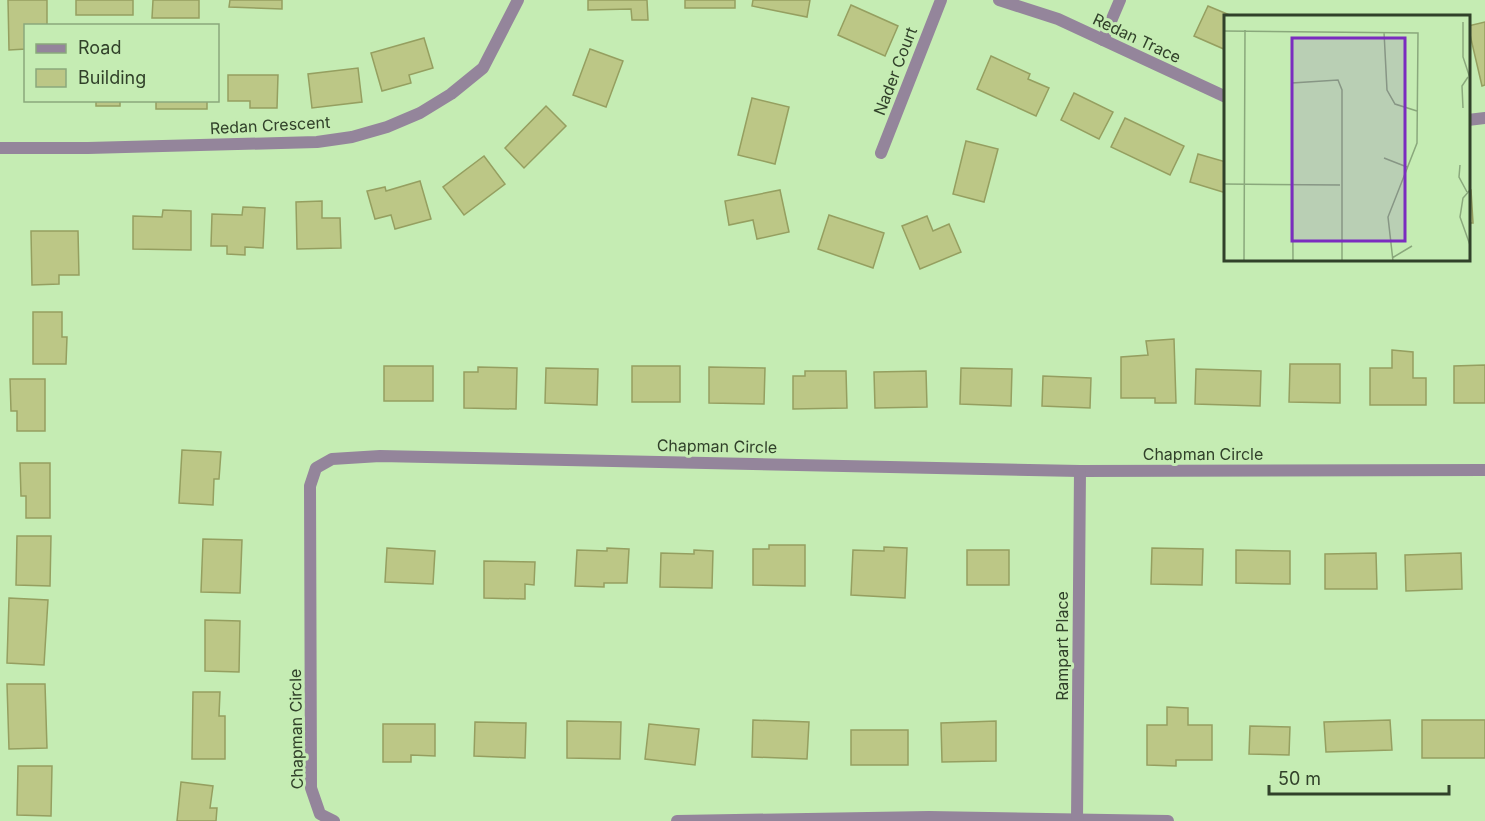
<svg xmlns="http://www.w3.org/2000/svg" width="1485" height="821" font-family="Inter,sans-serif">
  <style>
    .building { fill: #bcc786; stroke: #959f60; stroke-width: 1.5 }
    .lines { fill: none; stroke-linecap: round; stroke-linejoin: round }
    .service { stroke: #94859b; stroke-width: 12 }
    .minor { stroke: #94859b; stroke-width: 12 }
    .labels { text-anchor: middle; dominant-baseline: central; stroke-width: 6; stroke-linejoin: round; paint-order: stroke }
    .street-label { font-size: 16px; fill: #31412a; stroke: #c5ecb3 }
    .inset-road { fill: none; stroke: #8aa87c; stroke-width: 1.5 }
    .view { fill: #7b2cbf; fill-opacity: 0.15; stroke: #7b2cbf; stroke-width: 3 }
    .inset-edge { fill: none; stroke: #31412a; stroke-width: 3 }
  </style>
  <rect width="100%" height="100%" fill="#c5ecb3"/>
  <g class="building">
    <polygon points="8,0 47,0 47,26 26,26 26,49 9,50"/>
    <rect x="76" y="0" width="57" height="15"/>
    <polygon points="153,0 199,0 199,18 152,18"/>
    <polygon points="230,0 282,0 282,9 229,7"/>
    <polygon points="588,0 647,0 648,20 632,20 631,9 588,10"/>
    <rect x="685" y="0" width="50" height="8"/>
    <polygon points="753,0 810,0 807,17 752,6"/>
    <polygon points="851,5 898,26 885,56 838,35"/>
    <polygon points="1208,6 1232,16 1226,16 1226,50 1194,36"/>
    <polygon points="1485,22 1485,85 1482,86 1468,26"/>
    <polygon points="424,38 433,68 409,75 411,83 382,91 371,53"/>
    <polygon points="590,49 623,61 606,107 573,95"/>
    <polygon points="991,56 1030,74 1028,79 1049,88 1036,116 977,89"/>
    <polygon points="358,68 362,102 312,108 308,74"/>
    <polygon points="228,75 278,75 277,108 250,108 250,101 228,101"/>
    <polygon points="1074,93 1113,112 1099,139 1061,120"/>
    <polygon points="752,98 789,107 775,164 738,155"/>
    <rect x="96" y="100" width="24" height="6"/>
    <rect x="156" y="100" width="51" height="9"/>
    <polygon points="546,106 566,126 524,168 505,148"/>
    <polygon points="1125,118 1184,146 1170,175 1111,147"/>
    <polygon points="966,141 998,149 984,202 953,194"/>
    <polygon points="1198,154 1226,162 1226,193 1190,182"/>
    <polygon points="484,156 505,184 464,215 443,187"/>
    <polygon points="420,181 431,219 395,229 391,215 375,219 367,191 385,187 386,191"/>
    <polygon points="780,190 789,232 757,239 753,220 729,225 725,201"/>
    <polygon points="1468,190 1471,190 1473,223 1468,223"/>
    <polygon points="322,201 322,218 340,218 341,248 297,249 296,202"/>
    <polygon points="243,207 265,208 263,248 245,247 245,255 227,254 227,246 211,246 212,214 242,215"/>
    <polygon points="163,210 191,211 191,250 133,249 133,216 162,217"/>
    <polygon points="829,215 884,233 873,268 818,249"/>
    <polygon points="927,216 933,231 949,224 961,252 920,269 902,226"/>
    <polygon points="31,231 78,231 79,275 59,275 59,284 32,285"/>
    <polygon points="33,312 62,312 62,337 67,337 66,364 33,364"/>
    <polygon points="1174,339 1176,403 1155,403 1155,398 1121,398 1121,357 1148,355 1146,341"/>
    <polygon points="1392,350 1413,352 1413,378 1426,378 1426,405 1370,405 1370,368 1392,368"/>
    <polygon points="1290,364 1340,364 1340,403 1289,402"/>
    <polygon points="1485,365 1485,403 1454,403 1454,366"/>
    <rect x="384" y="366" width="49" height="35"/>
    <rect x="632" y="366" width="48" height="36"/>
    <polygon points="478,367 517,368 516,409 464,408 464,372 478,372"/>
    <polygon points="709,367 765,368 764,404 709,403"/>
    <polygon points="546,368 598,369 597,405 545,403"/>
    <polygon points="961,368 1012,369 1011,406 960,404"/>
    <polygon points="1196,369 1261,371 1260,406 1195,404"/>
    <polygon points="805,371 846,371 847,408 793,409 793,376 805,376"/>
    <polygon points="926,371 927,407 875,408 874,372"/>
    <polygon points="1043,376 1091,378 1090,408 1042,406"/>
    <polygon points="10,379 45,379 45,431 17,431 17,411 11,411"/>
    <polygon points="182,450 221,452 219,479 214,479 213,505 179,503"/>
    <polygon points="20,463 50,463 50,518 26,518 26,496 21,496"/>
    <polygon points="17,536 51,536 50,586 16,585"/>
    <polygon points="203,539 242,540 240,593 201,592"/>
    <polygon points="769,545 805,545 805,586 753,585 753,549 769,549"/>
    <polygon points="884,547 907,548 905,598 851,595 853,550 884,551"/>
    <polygon points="387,548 435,551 433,584 385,582"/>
    <polygon points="607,548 629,549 627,583 604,583 604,587 575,586 577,550 607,551"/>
    <polygon points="1152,548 1203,549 1202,585 1151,584"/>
    <polygon points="694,550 713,551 712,588 660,587 661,553 694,554"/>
    <rect x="967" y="550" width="42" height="35"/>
    <polygon points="1236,550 1290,551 1290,584 1236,583"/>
    <polygon points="1376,553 1377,589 1325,589 1325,554"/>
    <polygon points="1461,553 1462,589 1406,591 1405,555"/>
    <polygon points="484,561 535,562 534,585 525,584 525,599 484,598"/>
    <polygon points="9,598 48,600 44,665 7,663"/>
    <polygon points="205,620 240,621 239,672 205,671"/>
    <polygon points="7,684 45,684 47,748 9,749"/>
    <polygon points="193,692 220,692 219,716 225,716 225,759 192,759"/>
    <polygon points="1167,707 1188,708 1188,725 1212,725 1212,760 1176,760 1176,766 1147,765 1147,725 1167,725"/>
    <polygon points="753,720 809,722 807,759 752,757"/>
    <polygon points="1390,720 1392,750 1326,752 1324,722"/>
    <rect x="1422" y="720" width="63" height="38"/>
    <polygon points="567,721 621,722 620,759 567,758"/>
    <polygon points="996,721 996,761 942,762 941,723"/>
    <polygon points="475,722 526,723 525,758 474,756"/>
    <polygon points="383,724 435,724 435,756 411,755 411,762 383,762"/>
    <polygon points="649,724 699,729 695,765 645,759"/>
    <polygon points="1250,726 1290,727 1289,755 1249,754"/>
    <rect x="851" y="730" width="57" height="35"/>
    <polygon points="18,766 52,766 51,816 17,815"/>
    <polygon points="181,782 213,786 210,808 217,808 216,821 177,821"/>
  </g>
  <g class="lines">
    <polyline class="service" points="1103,40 1120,0"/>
    <g class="minor">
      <polyline points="999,0 1058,19 1226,97"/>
      <polyline points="1468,120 1485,118"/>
      <polyline points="0,148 88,148 317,142 352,137 387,127 420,113 451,94 483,68 518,0"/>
      <polyline points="881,153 941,0"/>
      <polyline points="334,821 320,814 311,788 310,486 316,468 332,459 380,456 1080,471 1485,470"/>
      <polyline points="677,821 929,817 1168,821"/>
      <polyline points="1077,821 1080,471"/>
    </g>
  </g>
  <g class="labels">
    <g class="street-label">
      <text transform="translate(1137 38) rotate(25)">Redan Trace</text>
      <text transform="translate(895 71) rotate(-69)">Nader Court</text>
      <text transform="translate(270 125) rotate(-3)">Redan Crescent</text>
      <text transform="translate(717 446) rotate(1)">Chapman Circle</text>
      <text x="1203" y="454">Chapman Circle</text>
      <text transform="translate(1062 646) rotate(-90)">Rampart Place</text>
      <text transform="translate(296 729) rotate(-91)">Chapman Circle</text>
    </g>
  </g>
  <g transform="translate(1224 15)">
    <rect width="246" height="246" fill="#c5ecb3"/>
    <path class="inset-road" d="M 239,7 L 239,42 L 246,63M 0,16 L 194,18 L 193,128 L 164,202 L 169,246M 160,17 L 163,75 L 171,89 L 193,96M 239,93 L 238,71 L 244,62M 160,143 L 183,152M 236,150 L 235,162 L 243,177M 0,169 L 116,170M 246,175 L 239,183 L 236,202 L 246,230M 168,243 L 188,231M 20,246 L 21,15M 69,246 L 68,68 L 114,65 L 118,75 L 118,246"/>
    <path class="view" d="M 68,23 L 181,23 L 181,226 L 68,226 Z"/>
    <rect width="246" height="246" class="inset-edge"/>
  </g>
  <rect x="24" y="24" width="195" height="78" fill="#c5ecb3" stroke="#8aa87c" stroke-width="1.5"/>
  <rect x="36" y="44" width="30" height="9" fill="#94859b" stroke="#8aa87c" stroke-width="1.5"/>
  <text x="78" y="54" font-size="18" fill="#31412a">Road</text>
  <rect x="36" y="69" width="30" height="18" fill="#bcc786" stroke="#8aa87c" stroke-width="1.5"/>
  <text x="78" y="84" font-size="18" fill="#31412a">Building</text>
  <path d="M1269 785v9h180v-9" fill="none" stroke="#31412a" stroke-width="3"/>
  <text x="1278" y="785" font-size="18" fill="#31412a" stroke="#c5ecb3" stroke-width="4.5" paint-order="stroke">50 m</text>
</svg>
